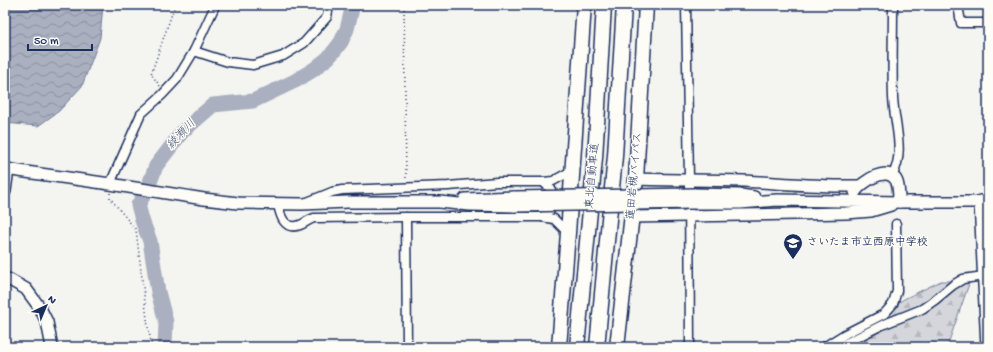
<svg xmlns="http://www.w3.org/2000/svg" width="993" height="352" font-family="'Gochi Hand','Klee One',sans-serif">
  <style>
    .forest { fill: url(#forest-firs); stroke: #78829c }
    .water { fill: url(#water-waves); stroke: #717c98 }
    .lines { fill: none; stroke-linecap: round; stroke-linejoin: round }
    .river { stroke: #aab0bf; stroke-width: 15 }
    .street-casing { stroke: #1b2f5e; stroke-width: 11 }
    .secondary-casing { stroke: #1b2f5e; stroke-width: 14 }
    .highway-casing { stroke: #1b2f5e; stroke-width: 17 }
    .path { stroke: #1b2f5e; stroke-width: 1.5; stroke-dasharray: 1 3; stroke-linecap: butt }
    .street { stroke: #fdfcf7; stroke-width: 8 }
    .secondary { stroke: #fdfcf7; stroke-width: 11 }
    .highway { stroke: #fdfcf7; stroke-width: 14 }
    .secondary-bridge-casing { stroke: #1b2f5e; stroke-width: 14; stroke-linecap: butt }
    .secondary-bridge { stroke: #fdfcf7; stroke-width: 11 }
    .labels { text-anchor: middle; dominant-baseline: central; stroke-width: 3; stroke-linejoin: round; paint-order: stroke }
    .street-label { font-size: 11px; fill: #1b2f5e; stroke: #fdfcf7 }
    .poi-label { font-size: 11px; font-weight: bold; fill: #1b2f5e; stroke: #fdfcf7; text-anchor: start }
    .water-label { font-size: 12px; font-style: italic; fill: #46567b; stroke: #fdfcf7 }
  </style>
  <defs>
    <pattern id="forest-firs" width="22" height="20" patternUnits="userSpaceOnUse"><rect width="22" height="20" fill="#d4d6db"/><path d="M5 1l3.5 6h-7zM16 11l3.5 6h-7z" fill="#b5b8be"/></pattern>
    <pattern id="water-waves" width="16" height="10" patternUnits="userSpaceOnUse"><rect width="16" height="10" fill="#aab0bf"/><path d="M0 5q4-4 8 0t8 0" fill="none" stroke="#8a909e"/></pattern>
  </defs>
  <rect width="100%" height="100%" fill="#f4f4f1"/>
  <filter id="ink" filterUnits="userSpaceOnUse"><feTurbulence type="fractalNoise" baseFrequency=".025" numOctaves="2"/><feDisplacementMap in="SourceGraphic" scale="8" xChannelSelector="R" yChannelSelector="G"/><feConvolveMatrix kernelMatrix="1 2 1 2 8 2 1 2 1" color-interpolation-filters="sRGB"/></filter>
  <g filter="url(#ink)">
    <polygon class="forest" points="941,281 970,281 947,347 831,347 904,299"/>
    <polygon class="water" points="5,5 103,5 100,38 82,86 59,111 38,126 5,123"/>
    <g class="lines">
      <polyline class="river" points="165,347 166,322 158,292 150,241 143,223 138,205 147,190 156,166 183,131 213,105 253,101 295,81 313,70 328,58 335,50 341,42 347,29 353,5"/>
      <defs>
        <g id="street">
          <polyline points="686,5 689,180 690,347"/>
          <polyline points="958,5 961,23 988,23"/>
          <polyline points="194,51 228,62 253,65 283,56 304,43 327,17 329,5"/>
          <path d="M 892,176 C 906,152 894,124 893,97 C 892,67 893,36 893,5"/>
          <polyline points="543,182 553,181 573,170"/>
          <polyline points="110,184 141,114 162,95 177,79 194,51 214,8 214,5"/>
          <path d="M 278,204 C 280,215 284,231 300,225 C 305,223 308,220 314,218 L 406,217 L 542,217 L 551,209 L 551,189 L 543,182 L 497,182 L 448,186 L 342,190 L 332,192 L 307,202"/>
          <polyline points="406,217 407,347"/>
          <polyline points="542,217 554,219 568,233"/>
          <polyline points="824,347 845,334 884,314 893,304 897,291 896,224"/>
          <polyline points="838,347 882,325 922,309 935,300 953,285 963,279 984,276 988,277"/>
        </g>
        <g id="secondary">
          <polyline points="5,169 110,184 204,199 238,203 302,204 348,202 439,202 470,205 515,206"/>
          <path d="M 636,179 C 671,180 707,180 743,181 C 781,183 820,187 859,186"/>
          <polyline points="5,191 8,169"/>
          <path d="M 855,192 C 862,182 889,163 897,182 C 899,188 899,196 899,202"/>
          <polyline points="694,194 740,195 754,197"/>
          <polyline points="465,199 515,197"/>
          <polyline points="980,201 987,347"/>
          <polyline points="694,203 740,203 777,200 899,202 988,202"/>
          <polyline points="632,217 846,213 871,211 891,205"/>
          <polyline points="5,278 10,280 26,289 40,308 47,322 52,347"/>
        </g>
        <g id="highway">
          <polyline points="559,347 568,233 584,5"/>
          <polyline points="577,347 595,158 604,5"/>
          <polyline points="597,347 615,156 624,5"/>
          <polyline points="617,347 636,179 646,5"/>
        </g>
      </defs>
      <use href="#street" class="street-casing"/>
      <use href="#secondary" class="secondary-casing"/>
      <use href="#highway" class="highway-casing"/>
      <g class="path">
        <polyline points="404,5 406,179"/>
        <polyline points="160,86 151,74 175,5"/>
        <polyline points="110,193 110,198 136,230 148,327 152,347"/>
      </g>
      <use href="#street" class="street"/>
      <use href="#secondary" class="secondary"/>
      <use href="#highway" class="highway"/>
      <defs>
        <g id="secondary-bridge">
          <polyline points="515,197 694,194"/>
          <polyline points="515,206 694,203"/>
        </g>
      </defs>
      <use href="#secondary-bridge" class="secondary-bridge-casing"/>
      <use href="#secondary-bridge" class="secondary-bridge"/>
    </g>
  </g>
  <defs>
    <symbol id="school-pin" viewBox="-11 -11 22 30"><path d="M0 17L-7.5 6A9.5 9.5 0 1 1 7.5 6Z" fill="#1b2f5e" stroke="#fdfcf7"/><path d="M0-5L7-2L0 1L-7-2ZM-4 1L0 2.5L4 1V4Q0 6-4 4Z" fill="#fff"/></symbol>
  </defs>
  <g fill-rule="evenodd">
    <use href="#school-pin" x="782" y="232" width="22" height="30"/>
  </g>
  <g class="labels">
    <g class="street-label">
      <text transform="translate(593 176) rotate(-85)">東北自動車道</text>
      <text transform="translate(635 176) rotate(-85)">蓮田岩槻バイパス</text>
    </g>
    <g class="poi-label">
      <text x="807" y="243">さいたま市立西原中学校</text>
    </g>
    <g class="water-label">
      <text transform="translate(182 135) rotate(-47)">綾瀬川</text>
    </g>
  </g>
  <rect width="993" height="352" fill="none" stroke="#fdfcf7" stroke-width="20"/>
  <rect x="10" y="10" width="973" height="332" fill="none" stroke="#1b2f5e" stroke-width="1.5" filter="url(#ink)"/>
  <g transform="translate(46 306) rotate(44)" stroke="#fdfcf7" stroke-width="3" paint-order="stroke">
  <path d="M0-3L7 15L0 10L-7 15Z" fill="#1b2f5e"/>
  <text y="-6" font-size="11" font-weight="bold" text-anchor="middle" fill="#1b2f5e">N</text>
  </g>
  <path d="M28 44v6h64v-6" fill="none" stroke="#1b2f5e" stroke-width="2"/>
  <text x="34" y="44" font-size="12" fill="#1b2f5e" stroke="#fdfcf7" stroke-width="3" paint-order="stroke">50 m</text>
</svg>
